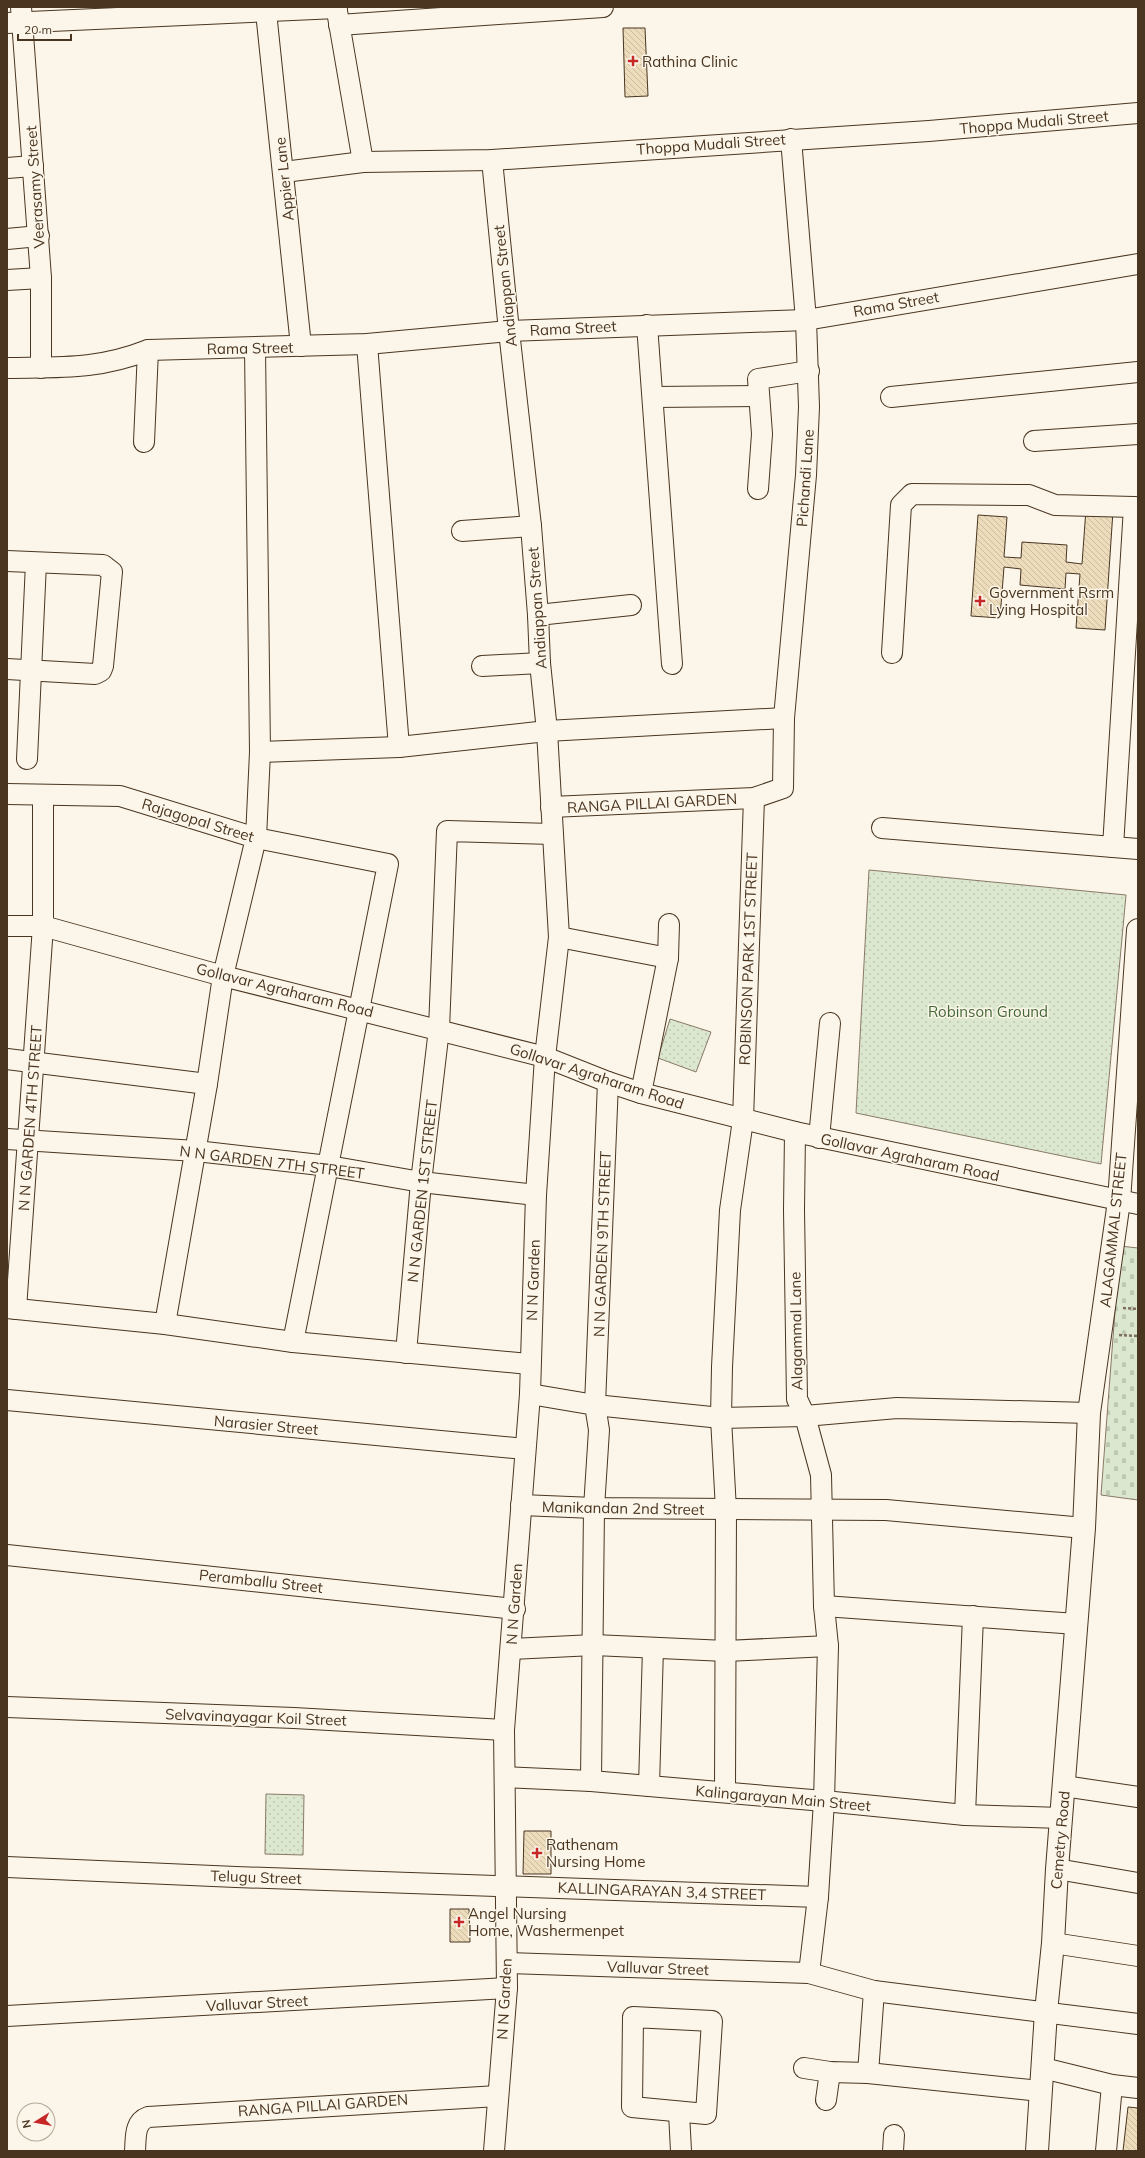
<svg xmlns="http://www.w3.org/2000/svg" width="1145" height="2158" font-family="Mulish,sans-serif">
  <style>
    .cemetery { fill: url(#cemetery-stones); stroke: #887966 }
    .park { fill: url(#park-dots); stroke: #887966 }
    .building { fill: url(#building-back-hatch); stroke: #4a3520 }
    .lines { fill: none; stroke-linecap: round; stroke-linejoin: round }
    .minor-casing { stroke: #4a3520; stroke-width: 22 }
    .major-casing { stroke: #4a3520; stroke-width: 24 }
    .path { stroke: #7f6f5c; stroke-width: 2.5; stroke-dasharray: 3 2; stroke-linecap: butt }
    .minor { stroke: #fbf6e9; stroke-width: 20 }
    .major { stroke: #fbf6e9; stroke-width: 22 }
    .poi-dot { fill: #c62828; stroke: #fbf6e9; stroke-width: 1.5 }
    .labels { text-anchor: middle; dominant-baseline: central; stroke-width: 3; stroke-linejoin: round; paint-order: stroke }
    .poi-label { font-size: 15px; fill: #4a3520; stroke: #fbf6e9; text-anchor: start }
    .street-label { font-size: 15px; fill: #4a3520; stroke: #fbf6e9 }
    .park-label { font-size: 15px; fill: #436837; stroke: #fbf6e9 }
  </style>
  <defs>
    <pattern id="cemetery-stones" width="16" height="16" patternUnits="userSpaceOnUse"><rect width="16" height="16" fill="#dce7d0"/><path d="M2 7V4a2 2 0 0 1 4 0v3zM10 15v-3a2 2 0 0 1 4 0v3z" fill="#bec7b2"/></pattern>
    <pattern id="park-dots" width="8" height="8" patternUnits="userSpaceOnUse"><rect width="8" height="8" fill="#dce7d0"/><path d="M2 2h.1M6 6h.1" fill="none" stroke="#bec7b2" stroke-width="1.8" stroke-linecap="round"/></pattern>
    <pattern id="building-back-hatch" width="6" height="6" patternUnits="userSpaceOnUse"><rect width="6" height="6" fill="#ecdcbc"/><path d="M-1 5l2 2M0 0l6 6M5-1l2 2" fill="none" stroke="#ccbda1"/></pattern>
  </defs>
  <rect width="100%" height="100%" fill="#fbf6e9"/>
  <polygon class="cemetery" points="1120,1246 1138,1248 1138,1500 1101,1495"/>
  <g class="park">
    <polygon points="869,870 1126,895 1101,1164 856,1113"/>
    <polygon points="670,1019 711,1032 696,1072 658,1058"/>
    <polygon points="266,1794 304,1795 303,1855 265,1854"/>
  </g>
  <g class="building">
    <polygon points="623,28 645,28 648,96 625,97"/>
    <polygon points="1086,509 1113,511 1105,630 1076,628 1080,574 1066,573 1065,589 1020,585 1021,569 1004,567 1000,618 971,616 978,515 1007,517 1004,557 1021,558 1022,542 1067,545 1066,562 1082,564"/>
    <polygon points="524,1831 551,1831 551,1874 523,1874"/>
    <polygon points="450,1909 469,1909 470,1942 450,1942"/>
    <polygon points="1128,2107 1138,2108 1138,2151 1123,2151"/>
  </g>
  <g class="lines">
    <defs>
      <g id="minor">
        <polyline points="21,7 41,278 41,368"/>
        <polyline points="337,11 363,162"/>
        <polyline points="266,12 301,346"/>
        <polyline points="7,23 337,8"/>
        <polyline points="339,25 603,7"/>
        <polyline points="492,160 509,331 531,526 538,615 540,663 547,731 559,937 545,1057 536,1195 530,1394 504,1730 507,1988 494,2151"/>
        <polyline points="7,168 33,166"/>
        <polyline points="284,172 363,162 492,160 929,131 1138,113"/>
        <polyline points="7,239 39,236"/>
        <polyline points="7,280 41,278"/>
        <polyline points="647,325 672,664"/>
        <polyline points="367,344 399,747"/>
        <path d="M 7,368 C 60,367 97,370 148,350 L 367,344 L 509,331 L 806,320 L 1138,264"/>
        <polyline points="654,397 759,396"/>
        <polyline points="891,397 1138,372"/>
        <polyline points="1034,441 1138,434"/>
        <polyline points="144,442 148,350"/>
        <polyline points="758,489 762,434 758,379 809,371"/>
        <polyline points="462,531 531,526"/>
        <polyline points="7,561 103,565 112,572 103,666 101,671 95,674 7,669"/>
        <polyline points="538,615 631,605"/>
        <polyline points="892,653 901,505 912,494 1029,495 1055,505 1134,507"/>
        <polyline points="482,666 540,663"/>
        <polyline points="260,752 399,747 547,731 784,718"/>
        <polyline points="27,759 36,563"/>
        <polyline points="7,794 120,796 256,838 388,864 293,1342"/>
        <polyline points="551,807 754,798 783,788 784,718 806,475 809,407 806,320 791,139"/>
        <polyline points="882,828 1113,847 1134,507 1138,508"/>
        <polyline points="1113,847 1138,849"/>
        <polyline points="7,926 43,926 223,976 545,1057 608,1082 641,1093 795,1132 1138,1204"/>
        <polyline points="559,937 668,958"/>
        <polyline points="7,1059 207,1084"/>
        <polyline points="641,1093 668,958 669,924"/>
        <polyline points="795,1132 794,1210 797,1399 805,1416 821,1475 824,1606 828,1646 824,1801 818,1897 809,1973"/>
        <polyline points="819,1138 830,1023"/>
        <polyline points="7,1139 196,1151 329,1166 421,1182 536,1195"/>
        <polyline points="7,1308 165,1324 293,1342 529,1364"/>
        <polyline points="16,1309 43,926 43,795"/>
        <polyline points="165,1324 207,1084 223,976 256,838 260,752 255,348"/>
        <polyline points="406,1353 421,1182 439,1029 447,831 552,834"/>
        <polyline points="530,1394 595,1405 721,1418 805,1416 897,1408 1089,1413"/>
        <polyline points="7,1400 525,1449"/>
        <polyline points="521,1505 594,1508 886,1510 1084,1528"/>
        <polyline points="7,1555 515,1609"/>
        <polyline points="824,1606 1077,1624"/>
        <polyline points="511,1649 594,1645 726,1651 828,1646"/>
        <polyline points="7,1707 294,1718 504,1730"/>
        <polyline points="505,1777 591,1781 824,1801 965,1815 1061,1818"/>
        <polyline points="591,1781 594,1508 599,1430 595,1405 608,1082"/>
        <polyline points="649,1786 653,1648"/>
        <polyline points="1064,1786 1138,1797"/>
        <polyline points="725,1792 726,1510 721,1418 722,1367 730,1210 743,1120 754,798"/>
        <polyline points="965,1815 973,1616"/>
        <polyline points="7,1867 236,1877 818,1897"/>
        <polyline points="1057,1869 1138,1883"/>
        <polyline points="1053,1943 1138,1956"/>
        <polyline points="507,1963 809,1973 874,1991 1138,2024"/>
        <polyline points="7,2016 507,1988"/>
        <polygon points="633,2017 712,2021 706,2114 632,2107"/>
        <polyline points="804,2068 830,2072 868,2073 1040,2091"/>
        <polyline points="1043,2068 1112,2085 1138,2088"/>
        <polyline points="868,2073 874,1991"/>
        <polyline points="826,2100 830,2072"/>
        <polyline points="679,2113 681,2151"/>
        <path d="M 135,2151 C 136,2138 134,2122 148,2117 L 498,2096"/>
        <polyline points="893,2151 894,2135"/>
        <polyline points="1106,2151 1112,2085"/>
      </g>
      <polyline id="major" points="1037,2151 1046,2012 1053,1943 1057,1869 1084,1528 1089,1413 1119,1201 1138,930"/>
    </defs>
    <use href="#minor" class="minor-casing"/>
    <use href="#major" class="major-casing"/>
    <g class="path">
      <polyline points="1123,1308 1138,1309"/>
      <polyline points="1119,1335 1138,1336"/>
    </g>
    <use href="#minor" class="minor"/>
    <use href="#major" class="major"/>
  </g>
  <g class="poi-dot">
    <path d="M631 55h4v4h4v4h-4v4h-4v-4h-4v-4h4z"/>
    <path d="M978 595h4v4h4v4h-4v4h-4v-4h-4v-4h4z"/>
    <path d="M535 1847h4v4h4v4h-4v4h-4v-4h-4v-4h4z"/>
    <path d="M457 1916h4v4h4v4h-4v4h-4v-4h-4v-4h4z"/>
  </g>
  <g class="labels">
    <g class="poi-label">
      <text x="642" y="61">Rathina Clinic</text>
      <text x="989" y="592">Government Rsrm<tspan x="989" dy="17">Lying Hospital</tspan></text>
      <text x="546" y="1844">Rathenam<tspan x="546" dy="17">Nursing Home</tspan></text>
      <text x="468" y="1913">Angel Nursing<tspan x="468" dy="17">Home, Washermenpet</tspan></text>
    </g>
    <g class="street-label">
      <text transform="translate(1034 122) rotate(-5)">Thoppa Mudali Street</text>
      <text transform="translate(711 144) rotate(-4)">Thoppa Mudali Street</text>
      <text transform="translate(284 179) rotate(-96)">Appier Lane</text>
      <text transform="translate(35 187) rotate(-94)">Veerasamy Street</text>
      <text transform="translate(505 286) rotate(-96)">Andiappan Street</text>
      <text transform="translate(896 304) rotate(-10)">Rama Street</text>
      <text transform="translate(573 328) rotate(-3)">Rama Street</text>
      <text transform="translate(250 348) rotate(-1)">Rama Street</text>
      <text transform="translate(805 478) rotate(-86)">Pichandi Lane</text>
      <text transform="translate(537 608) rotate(-94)">Andiappan Street</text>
      <text transform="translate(652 803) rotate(-3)">RANGA PILLAI GARDEN</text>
      <text transform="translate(198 820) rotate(17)">Rajagopal Street</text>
      <text transform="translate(748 959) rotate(-88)">ROBINSON PARK 1ST STREET</text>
      <text transform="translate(285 990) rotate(14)">Gollavar Agraharam Road</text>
      <text transform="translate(597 1076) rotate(18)">Gollavar Agraharam Road</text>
      <text transform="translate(30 1118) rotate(-86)">N N GARDEN 4TH STREET</text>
      <text transform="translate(910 1157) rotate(12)">Gollavar Agraharam Road</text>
      <text transform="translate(272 1162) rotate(7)">N N GARDEN 7TH STREET</text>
      <text transform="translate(422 1191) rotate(-84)">N N GARDEN 1ST STREET</text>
      <text transform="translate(1113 1230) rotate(-84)">ALAGAMMAL STREET</text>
      <text transform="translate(602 1244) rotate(-88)">N N GARDEN 9TH STREET</text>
      <text transform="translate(533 1280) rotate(-88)">N N Garden</text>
      <text transform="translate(796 1331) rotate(-91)">Alagammal Lane</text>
      <text transform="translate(266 1425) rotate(5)">Narasier Street</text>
      <text transform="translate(623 1508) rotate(1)">Manikandan 2nd Street</text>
      <text transform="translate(261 1581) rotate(6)">Peramballu Street</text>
      <text transform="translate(514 1604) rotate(-86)">N N Garden</text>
      <text transform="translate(256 1717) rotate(2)">Selvavinayagar Koil Street</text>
      <text transform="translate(783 1798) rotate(5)">Kalingarayan Main Street</text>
      <text transform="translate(1060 1840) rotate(-85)">Cemetry Road</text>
      <text transform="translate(256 1877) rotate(2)">Telugu Street</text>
      <text transform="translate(662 1891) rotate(2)">KALLINGARAYAN 3,4 STREET</text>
      <text transform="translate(658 1968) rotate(2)">Valluvar Street</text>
      <text transform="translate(504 1999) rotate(-87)">N N Garden</text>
      <text transform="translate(257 2003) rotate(-3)">Valluvar Street</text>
      <text transform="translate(323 2105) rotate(-4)">RANGA PILLAI GARDEN</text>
    </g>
    <g class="park-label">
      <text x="988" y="1011">Robinson Ground</text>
    </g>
  </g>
  <rect width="1145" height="2158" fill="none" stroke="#4a3520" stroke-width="16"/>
  <g transform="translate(36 2122) rotate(259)"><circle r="19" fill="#fbf6e9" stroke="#b4a999"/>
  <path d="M0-3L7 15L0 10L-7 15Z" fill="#c62828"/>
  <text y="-6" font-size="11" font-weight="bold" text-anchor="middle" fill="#4a3520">N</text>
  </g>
  <path d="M18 34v6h53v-6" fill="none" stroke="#4a3520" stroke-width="2"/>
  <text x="24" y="34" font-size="12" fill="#4a3520" stroke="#fbf6e9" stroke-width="3" paint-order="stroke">20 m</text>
</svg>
